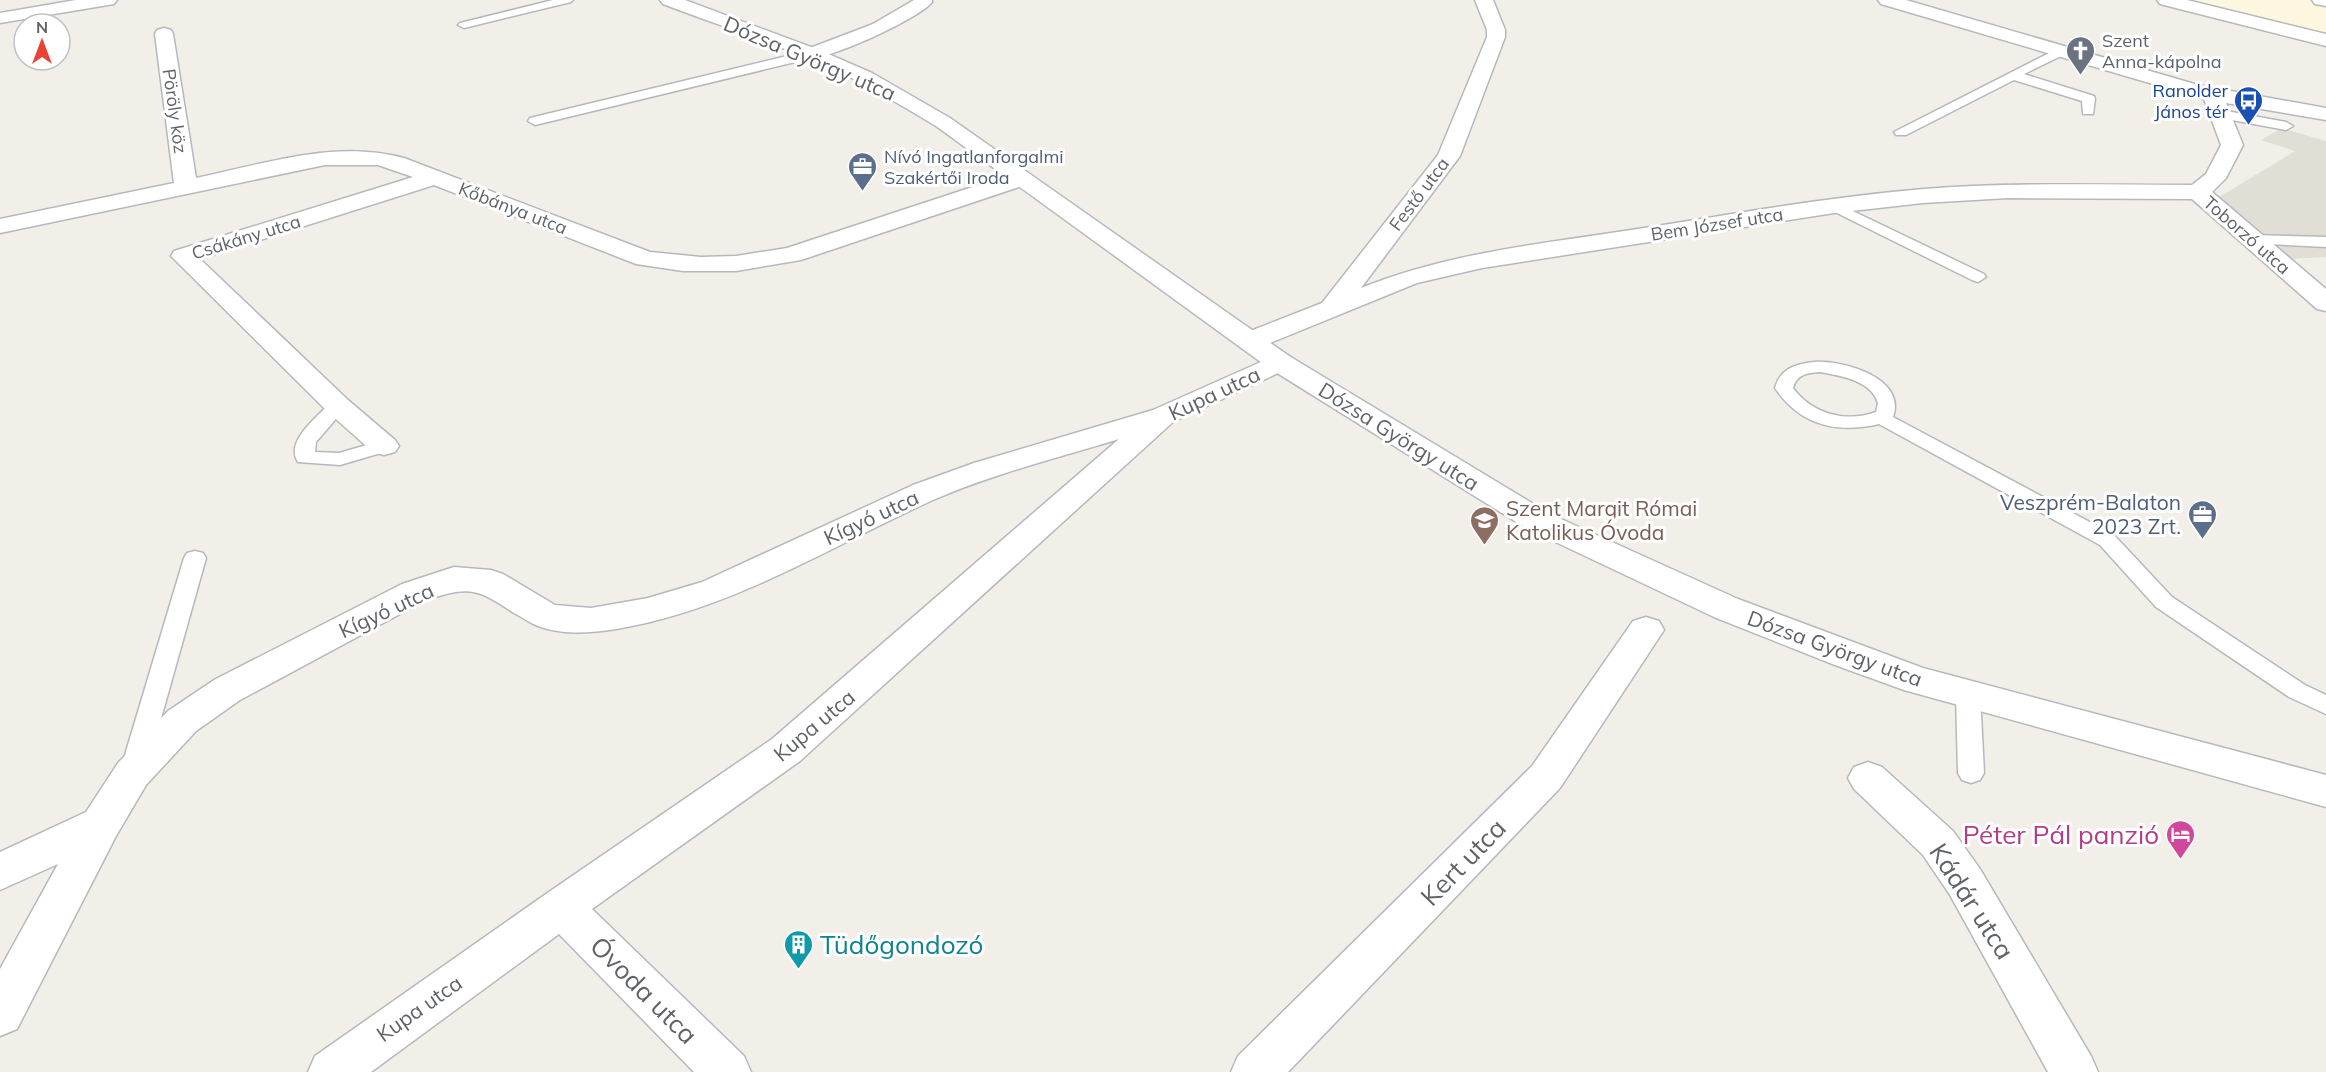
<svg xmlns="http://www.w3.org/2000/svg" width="2326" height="1072" font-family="Mulish,sans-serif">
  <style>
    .commercial { fill: #fef7e0 }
    .education { fill: #e1ded6 }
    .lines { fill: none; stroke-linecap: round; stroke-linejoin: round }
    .lane-casing { stroke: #b5b8bc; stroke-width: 3 }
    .street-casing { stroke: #b5b8bc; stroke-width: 3 }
    .secondary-casing { stroke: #b6babf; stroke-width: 3 }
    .lane { fill: #fff; fill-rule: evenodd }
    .street { fill: #fff; fill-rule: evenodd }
    .secondary { fill: #fff; fill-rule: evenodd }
    .labels { text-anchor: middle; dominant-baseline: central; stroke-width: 6; stroke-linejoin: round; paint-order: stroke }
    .far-worship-label { font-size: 18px; fill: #5b616d; stroke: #fff; text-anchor: start }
    .far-transit-label { font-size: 18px; fill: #164399; stroke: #fff; text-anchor: end }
    .far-street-label { font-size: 18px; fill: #5f6368; stroke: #fff }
    .far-service-label { font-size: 18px; fill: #4e5e75; stroke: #fff; text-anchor: start }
    .street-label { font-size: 21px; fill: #5f6368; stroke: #fff }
    .service-label { font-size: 21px; fill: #4e5e75; stroke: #fff; text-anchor: end }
    .education-label { font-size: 21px; fill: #785e54; stroke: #fff; text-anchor: start }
    .near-hotel-label { font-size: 26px; fill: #b23c85; stroke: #fff; text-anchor: end }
    .near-street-label { font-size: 26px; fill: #5f6368; stroke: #fff }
    .near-culture-label { font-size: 26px; fill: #0d838f; stroke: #fff; text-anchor: start }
  </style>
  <rect width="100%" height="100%" fill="#f1efe8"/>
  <polygon class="commercial" points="2166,0 2326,0 2326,40"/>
  <polygon class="education" points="2282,128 2326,141 2326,257 2288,259 2216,199 2295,151 2261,140"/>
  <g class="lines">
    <defs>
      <g id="lane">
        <polygon points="553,0 573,0 571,2 464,28 458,25 460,23"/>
        <polygon points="2059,48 2065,52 2063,55 2024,74 2094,96 2095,99 2093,114 2083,114 2082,101 2014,80 1906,135 1896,135 1894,132"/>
        <polygon points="812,50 818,54 816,57 535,125 528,121 530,118"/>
        <polygon points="2221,110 2286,122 2293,126 2286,130 2216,117 2214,114 2216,111"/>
        <polygon points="1834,202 1984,274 1986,277 1978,282 1972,280 1829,209 1827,206 1829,203"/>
        <polygon points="2252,235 2326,237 2326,247 2246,243 2244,240"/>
        <path d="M 1814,362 C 1843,360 1907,378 1893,417 L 2114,535 L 2172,597 L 2305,685 L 2326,695 L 2326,714 L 2289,697 L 2156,607 L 2100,545 L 1879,424 C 1836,434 1800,425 1775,388 C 1780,369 1795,364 1814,362 ZM 1820,372 C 1841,376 1871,380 1878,403 L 1876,412 C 1846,423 1812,414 1793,388 C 1797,374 1807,373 1820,372 Z"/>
        <path d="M 338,400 L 345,402 L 347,406 L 316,442 L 315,452 L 339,453 L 384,440 L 391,442 L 394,446 L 391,450 L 340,465 L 298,462 C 284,441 319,416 331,402 Z"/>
        <polygon points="195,551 203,553 206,558 148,765 144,772 135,775 126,772 122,765 184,558 187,553"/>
        <polygon points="1968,685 1976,688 1980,694 1984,773 1980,780 1971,783 1962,780 1958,773 1956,694 1960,688"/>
      </g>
      <g id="street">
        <polygon points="76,0 117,0 114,4 0,23 0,13"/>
        <path d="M 914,0 L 932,0 L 932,2 C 920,18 824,63 805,58 L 802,54 L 805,50 L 873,24 Z"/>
        <path d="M 1475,0 L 1493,0 L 1505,30 L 1505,37 L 1460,156 L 1361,288 C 1448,253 1540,244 1631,230 C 1729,215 1826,197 1924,189 C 2013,182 2103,185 2192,185 L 2206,174 L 2221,145 L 2204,99 L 1881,4 L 1878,0 L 1906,0 L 2198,85 L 2326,108 L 2326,120 L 2226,103 L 2243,145 L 2226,178 L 2212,192 L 2326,289 L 2326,311 L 2317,309 L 2192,199 L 2008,198 L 1923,203 L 1834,213 L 1482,268 L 1417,283 L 1260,347 L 1250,349 L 1240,347 L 1236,341 L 1240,335 L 1322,303 L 1438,155 L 1487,37 L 1487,30 Z"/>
        <polygon points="2157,0 2187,0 2326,34 2326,46 2160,4"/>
        <polygon points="2312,0 2326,0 2326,6 2315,4"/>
        <path d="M 164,28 L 171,30 L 173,34 L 196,178 C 264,164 335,139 404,158 L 650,252 L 701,257 L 736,256 L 787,248 L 1012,174 L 1020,172 L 1028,174 L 1031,179 L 1028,184 L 801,260 L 736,271 L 683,271 L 636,264 L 434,185 L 200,259 L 348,400 L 395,440 L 399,446 L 395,452 L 384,455 L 373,452 L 328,412 L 171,256 L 174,251 L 413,177 L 378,165 L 325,165 L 0,233 L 0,219 L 174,183 L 155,34 L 157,30 Z"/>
        <path d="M 1279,354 L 1289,356 L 1293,362 L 1289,368 L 1173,422 L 800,761 L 592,909 L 744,1056 L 751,1072 L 694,1072 L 559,934 L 371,1072 L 308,1072 L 315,1056 L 546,894 L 772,739 L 1119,439 C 1057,458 992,474 933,500 C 840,542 750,598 650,622 C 616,630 572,639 538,626 C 530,623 522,617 514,613 C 476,588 470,586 426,600 L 240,700 L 196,731 L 146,785 L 116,836 L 17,1029 L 0,1036 L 0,969 L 58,864 L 0,890 L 0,852 L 86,812 L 118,763 L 168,711 L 214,680 L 402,584 L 454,567 L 491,570 L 503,574 L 555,605 L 591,608 L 648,598 L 702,582 L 913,485 L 974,463 L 1153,410 Z"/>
        <polygon points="1646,617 1659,621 1664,630 1560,788 1288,1072 1231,1072 1238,1056 1532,766 1633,621"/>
        <polygon points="1868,762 1882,767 1953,831 1980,869 2091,1056 2098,1072 2048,1072 1950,895 1923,855 1854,789 1848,778 1854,767"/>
      </g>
      <path id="secondary" d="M 660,0 L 685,0 L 819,50 L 872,73 L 950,118 L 1289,356 L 1550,514 L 1738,599 L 1923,668 L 2326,775 L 2326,807 L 1904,690 L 1835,665 L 1714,617 L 1526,528 L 1269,368 L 936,126 C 911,111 886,96 860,82 C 798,50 728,29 663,4 Z"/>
    </defs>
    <use href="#lane" class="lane-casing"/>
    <use href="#street" class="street-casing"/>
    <use href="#secondary" class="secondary-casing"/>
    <use href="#lane" class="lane"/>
    <use href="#street" class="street"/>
    <use href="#secondary" class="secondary"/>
  </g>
  <defs>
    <symbol id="church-pin" viewBox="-11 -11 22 30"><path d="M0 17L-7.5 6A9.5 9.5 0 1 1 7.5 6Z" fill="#6b7280" stroke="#fff"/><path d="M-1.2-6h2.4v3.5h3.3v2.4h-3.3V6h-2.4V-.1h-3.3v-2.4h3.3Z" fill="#fff"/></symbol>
    <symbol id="bus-pin" viewBox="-11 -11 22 30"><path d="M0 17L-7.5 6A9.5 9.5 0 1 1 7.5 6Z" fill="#1a4fb4" stroke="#fff"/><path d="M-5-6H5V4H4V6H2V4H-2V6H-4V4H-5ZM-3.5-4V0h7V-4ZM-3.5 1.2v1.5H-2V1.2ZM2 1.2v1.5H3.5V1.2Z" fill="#fff"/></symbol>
    <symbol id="office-pin" viewBox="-11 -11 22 30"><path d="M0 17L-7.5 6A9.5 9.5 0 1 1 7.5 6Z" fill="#5c6f8a" stroke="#fff"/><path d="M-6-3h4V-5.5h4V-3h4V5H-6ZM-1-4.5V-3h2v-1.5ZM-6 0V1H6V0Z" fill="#fff"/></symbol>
    <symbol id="school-pin" viewBox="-11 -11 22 30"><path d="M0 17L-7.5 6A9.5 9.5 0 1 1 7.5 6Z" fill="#8d6e63" stroke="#fff"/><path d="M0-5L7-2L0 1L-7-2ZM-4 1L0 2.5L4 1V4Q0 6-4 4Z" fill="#fff"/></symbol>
    <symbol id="hotel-pin" viewBox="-11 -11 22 30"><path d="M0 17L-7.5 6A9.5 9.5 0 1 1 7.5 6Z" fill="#d1479c" stroke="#fff"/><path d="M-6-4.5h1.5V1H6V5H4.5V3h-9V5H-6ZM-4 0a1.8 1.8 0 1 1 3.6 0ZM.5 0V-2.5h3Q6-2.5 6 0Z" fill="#fff"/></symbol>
    <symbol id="building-pin" viewBox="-11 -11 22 30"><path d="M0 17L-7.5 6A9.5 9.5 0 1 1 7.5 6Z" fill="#0f9aa8" stroke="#fff"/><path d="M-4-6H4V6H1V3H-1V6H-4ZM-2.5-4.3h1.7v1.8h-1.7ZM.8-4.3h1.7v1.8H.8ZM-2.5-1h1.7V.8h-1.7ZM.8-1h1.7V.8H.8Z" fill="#fff"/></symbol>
  </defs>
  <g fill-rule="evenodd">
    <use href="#church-pin" x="2064" y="34" width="33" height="45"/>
    <use href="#bus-pin" x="2232" y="84" width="33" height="45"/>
    <use href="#office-pin" x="846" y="150" width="33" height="45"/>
    <use href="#office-pin" x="2186" y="498" width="33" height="45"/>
    <use href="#school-pin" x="1468" y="504" width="33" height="45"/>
    <use href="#hotel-pin" x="2164" y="818" width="33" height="45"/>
    <use href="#building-pin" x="782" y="928" width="33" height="45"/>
  </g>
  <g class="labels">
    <g class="far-worship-label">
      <text x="2102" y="40">Szent<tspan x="2102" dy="21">Anna-kápolna</tspan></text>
    </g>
    <g class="far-transit-label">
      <text x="2228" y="90">Ranolder<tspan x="2228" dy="21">János tér</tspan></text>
    </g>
    <g class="far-street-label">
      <text transform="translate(175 111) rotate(82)">Pöröly köz</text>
      <text transform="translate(1419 194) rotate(-53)">Festő utca</text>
      <text transform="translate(513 208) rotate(21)">Kőbánya utca</text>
      <text transform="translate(1717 224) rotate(-9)">Bem József utca</text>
      <text transform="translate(2247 235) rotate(41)">Toborzó utca</text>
      <text transform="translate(246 237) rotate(-17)">Csákány utca</text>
    </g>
    <g class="far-service-label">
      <text x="884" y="156">Nívó Ingatlanforgalmi<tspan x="884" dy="21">Szakértői Iroda</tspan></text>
    </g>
    <g class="street-label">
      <text transform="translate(810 58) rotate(23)">Dózsa György utca</text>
      <text transform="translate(1214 393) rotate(-25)">Kupa utca</text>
      <text transform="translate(1399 436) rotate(32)">Dózsa György utca</text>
      <text transform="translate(871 517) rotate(-25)">Kígyó utca</text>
      <text transform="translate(386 610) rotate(-25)">Kígyó utca</text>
      <text transform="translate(1835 648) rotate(20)">Dózsa György utca</text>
      <text transform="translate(814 725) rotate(-40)">Kupa utca</text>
      <text transform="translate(419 1008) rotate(-35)">Kupa utca</text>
    </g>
    <g class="service-label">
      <text x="2181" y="502">Veszprém-Balaton<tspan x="2181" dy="24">2023 Zrt.</tspan></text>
    </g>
    <g class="education-label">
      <text x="1506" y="508">Szent Margit Római<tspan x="1506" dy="24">Katolikus Óvoda</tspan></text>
    </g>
    <g class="near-hotel-label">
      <text x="2159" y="834">Péter Pál panzió</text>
    </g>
    <g class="near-street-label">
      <text transform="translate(1463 862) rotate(-46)">Kert utca</text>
      <text transform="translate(1972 901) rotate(57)">Kádár utca</text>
      <text transform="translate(644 990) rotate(45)">Óvoda utca</text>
    </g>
    <g class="near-culture-label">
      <text x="820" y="944">Tüdőgondozó</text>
    </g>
  </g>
  <g transform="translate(42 42)"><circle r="28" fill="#ffffff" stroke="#bfc1c3" stroke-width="1.5"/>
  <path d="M0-4.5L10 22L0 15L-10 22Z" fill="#ea4335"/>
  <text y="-9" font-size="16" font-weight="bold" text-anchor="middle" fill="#5f6368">N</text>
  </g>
</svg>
